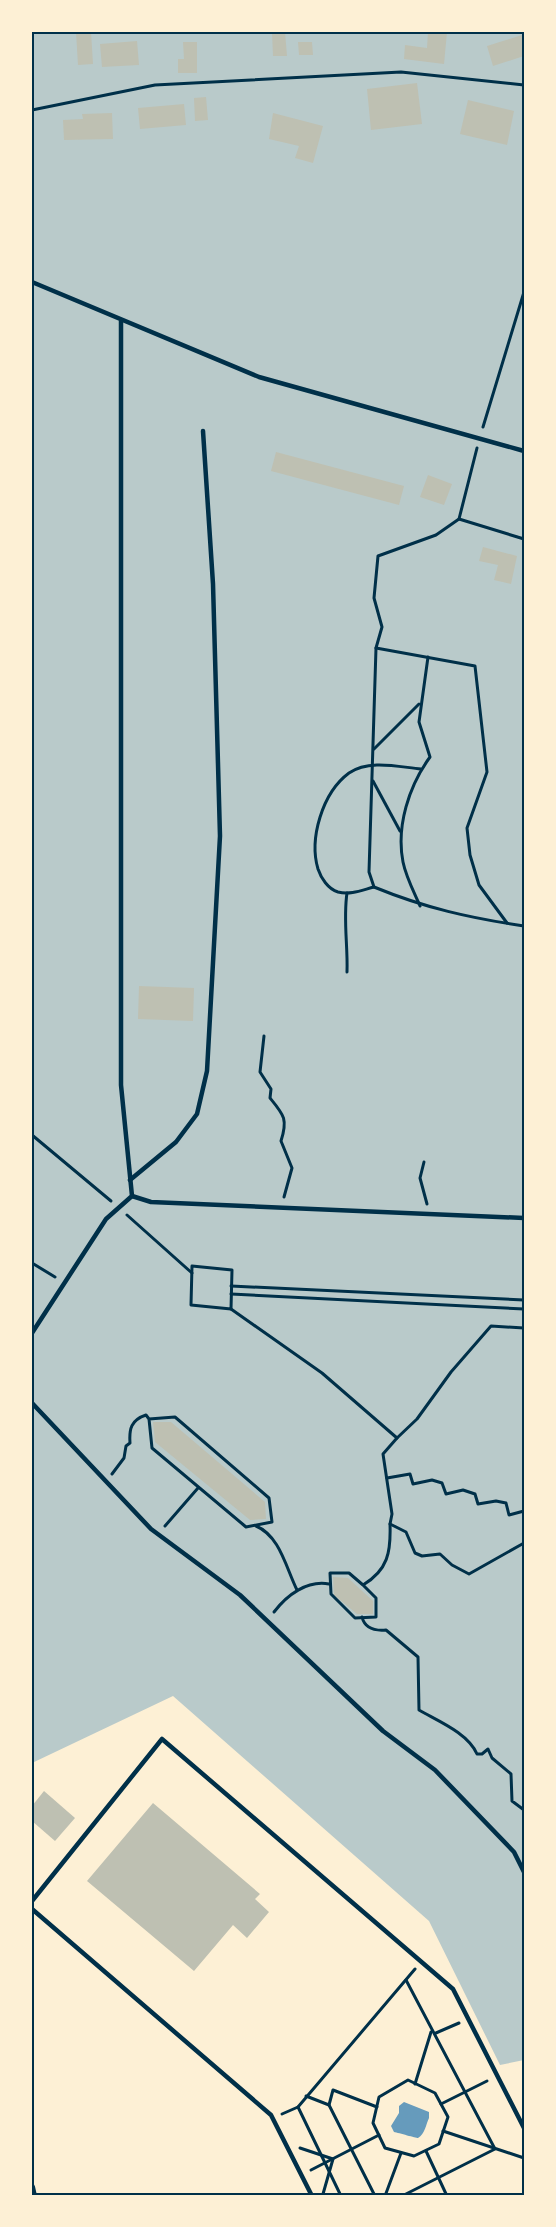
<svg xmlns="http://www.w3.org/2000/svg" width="556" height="2227" font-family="'DejaVu Sans',sans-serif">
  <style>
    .green { fill: #b9caca }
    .water { fill: #669bbc }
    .building { fill: #bec0b2 }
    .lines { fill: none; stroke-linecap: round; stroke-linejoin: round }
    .path { stroke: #003049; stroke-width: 3 }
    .service { stroke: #003049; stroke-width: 4.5 }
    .minor { stroke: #003049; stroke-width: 6 }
    .neatline { fill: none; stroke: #003049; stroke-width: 2 }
  </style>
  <rect width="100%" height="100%" fill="#fdf0d5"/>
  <polygon class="green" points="32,32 524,32 524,2060 500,2065 429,1921 173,1696 32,1763"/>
  <path class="water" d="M 404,2102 L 429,2112 L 429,2118 C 426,2124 425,2134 418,2138 C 416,2138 399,2133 394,2132 L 391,2126 L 399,2113 L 399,2106 Z"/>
  <g class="building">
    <polygon points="76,32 91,32 93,64 78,65"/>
    <polygon points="272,32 285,32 287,56 273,56"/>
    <polygon points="428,32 447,32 444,64 404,59 405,45 427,48"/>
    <polygon points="522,35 524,56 493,66 487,46"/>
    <polygon points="137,41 139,65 102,67 100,44"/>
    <polygon points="183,42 197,42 197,73 178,73 178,59 184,59"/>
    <polygon points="298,42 312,42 313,55 299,55"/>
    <polygon points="417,83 422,124 371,130 367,89"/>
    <polygon points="206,97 208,120 195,121 194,98"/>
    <polygon points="468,100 514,111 507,145 460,134"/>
    <polygon points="184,104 186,125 140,129 138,108"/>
    <polygon points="112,113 113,139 64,140 63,120 83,119 82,114"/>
    <polygon points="273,113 323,126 313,163 295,158 299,146 269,139"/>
    <polygon points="276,452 404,486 399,505 271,471"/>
    <polygon points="428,475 452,484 444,505 420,497"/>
    <polygon points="483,547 517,556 511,584 494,580 498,565 479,561"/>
    <polygon points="139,986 194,988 193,1021 138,1019"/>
    <polygon points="153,1422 171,1422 265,1502 266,1519 250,1520 155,1442"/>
    <polygon points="333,1577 348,1578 373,1601 373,1614 357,1614 334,1595"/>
    <polygon points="44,1791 75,1818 55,1841 32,1821 32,1806"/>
    <polygon points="153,1803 260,1894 255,1899 269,1912 247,1938 233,1925 194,1971 87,1881"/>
  </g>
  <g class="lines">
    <g class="path">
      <polyline points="32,110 155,85 401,72 524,85"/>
      <polyline points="483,427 524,292"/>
      <polyline points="477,448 459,519 524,539"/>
      <path d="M 459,519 L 436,535 L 378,556 L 374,598 L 382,627 L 376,648 L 369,872 L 374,887 C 425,908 470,918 524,926"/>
      <polyline points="376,648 475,666 487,772 467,828 470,855 479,885 507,923"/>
      <polyline points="374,749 419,704"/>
      <polyline points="373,781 400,831"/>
      <path d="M 374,887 C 362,890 351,895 338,892 C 328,889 321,878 318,869 C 309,839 322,793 349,773 C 369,759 399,767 421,769"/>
      <path d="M 420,906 C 414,892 406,877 403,862 C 396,826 409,786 430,757 L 419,722 L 428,657"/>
      <path d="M 347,972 C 348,946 343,919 347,893"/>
      <path d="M 264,1036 L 260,1072 L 271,1089 L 270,1098 C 284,1115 288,1119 281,1141 L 292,1168 L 284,1197"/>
      <polyline points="32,1135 111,1201"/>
      <polyline points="424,1162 420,1178 427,1204"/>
      <polyline points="127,1215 192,1273"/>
      <polyline points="32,1263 55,1277"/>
      <polygon points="192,1266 232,1270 231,1309 191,1305"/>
      <polyline points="231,1286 524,1300"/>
      <polyline points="231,1294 524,1309"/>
      <polyline points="231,1309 322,1373 397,1438 383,1454 392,1514 390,1524 406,1532 415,1553 422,1556 440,1554 452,1565 469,1574 524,1543"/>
      <polyline points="397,1438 417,1419 451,1372 491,1326 524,1328"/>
      <path d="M 112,1474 L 124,1458 L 126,1446 L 130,1443 C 129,1429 131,1420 146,1415 L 149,1419 L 175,1417 L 269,1498 L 272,1522 L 246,1527 L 152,1448 L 149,1419"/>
      <polyline points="387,1478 410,1474 413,1484 432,1480 442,1483 446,1494 463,1490 475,1494 478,1504 496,1501 506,1503 509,1515 524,1511"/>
      <polyline points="165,1526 198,1488"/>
      <path d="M 256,1526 C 280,1536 286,1568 297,1590"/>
      <path d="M 363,1585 L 349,1573 L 330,1573 L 331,1594 L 355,1618 L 376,1617 L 376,1598 L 363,1585 C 388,1570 391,1552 390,1524"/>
      <path d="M 274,1612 C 287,1595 307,1580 329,1584"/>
      <path d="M 362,1617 C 365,1629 375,1631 386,1630 L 418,1657 L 419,1710 C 438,1721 468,1733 477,1754 L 482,1754 L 488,1749 L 492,1758 L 511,1774 L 512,1801 L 524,1810"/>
      <polyline points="436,2033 459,2023"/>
      <polygon points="408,2080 435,2093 448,2117 439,2144 414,2156 385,2148 373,2123 379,2097"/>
      <polyline points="415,2084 431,2032"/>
      <polyline points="306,2096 329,2105 333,2090 377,2107"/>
      <polyline points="441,2104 487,2081"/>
      <polyline points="329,2105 375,2196"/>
      <polyline points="298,2107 415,1969"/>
      <polyline points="282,2114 298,2107 341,2196"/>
      <polyline points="443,2131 524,2158"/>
      <polyline points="300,2148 333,2159 323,2194"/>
      <polyline points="426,2151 447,2196"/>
      <polyline points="311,2170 379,2135"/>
      <polyline points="385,2196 401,2153"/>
      <polyline points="402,2196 495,2149 406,1980"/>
    </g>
    <g class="service">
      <polyline points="32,282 259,377 524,451"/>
      <polyline points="130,1180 176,1142 197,1114 207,1071 220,836 213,584 203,431"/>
      <polyline points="132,1196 151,1202 524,1218"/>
      <polyline points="32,1333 106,1219 132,1196 121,1085 121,321"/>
      <polyline points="32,1403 151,1529 240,1595 383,1731 435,1770 514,1852 524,1872"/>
      <polyline points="32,1901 162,1739 453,1989 524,2128"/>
      <polyline points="32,1909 271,2115 312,2196"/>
    </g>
    <polyline class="minor" points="32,2187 34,2196"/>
  </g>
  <rect width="556" height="2227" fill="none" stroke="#fdf0d5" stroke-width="66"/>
  <rect x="33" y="33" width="490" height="2161" class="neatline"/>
</svg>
